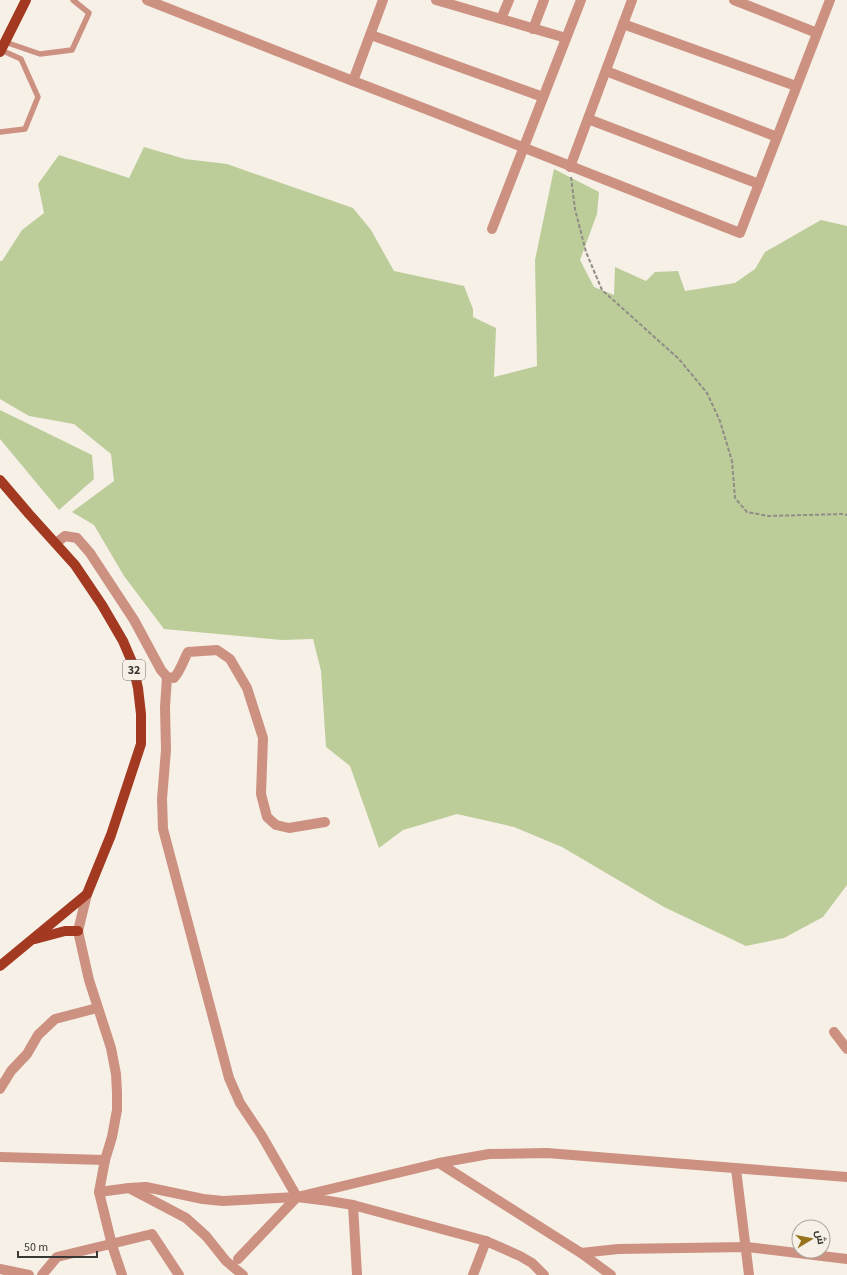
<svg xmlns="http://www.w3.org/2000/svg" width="847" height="1275" font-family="'Source Sans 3',Cairo,sans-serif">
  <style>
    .green { fill: #bdcd9a }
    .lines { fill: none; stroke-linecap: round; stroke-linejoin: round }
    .path { stroke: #908c86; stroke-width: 2; stroke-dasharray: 4 2; stroke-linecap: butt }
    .lane { stroke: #cd9182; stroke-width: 5.5 }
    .street { stroke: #cd9182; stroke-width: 10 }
    .primary { stroke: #a33921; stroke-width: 10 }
    .labels { text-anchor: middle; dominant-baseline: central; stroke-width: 3; stroke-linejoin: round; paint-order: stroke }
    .shield { fill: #f6f0e6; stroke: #726f69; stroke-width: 1 }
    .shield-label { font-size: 12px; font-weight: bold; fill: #3a3834 }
  </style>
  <rect width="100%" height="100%" fill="#f6f0e6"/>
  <g class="green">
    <polygon points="144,147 185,159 227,164 353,208 371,230 394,271 464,286 473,309 473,317 496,328 494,377 537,366 535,260 554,169 599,192 597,214 580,260 594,287 614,295 615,267 646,281 655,272 678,271 685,291 735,283 755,269 765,252 821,220 847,226 847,885 823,917 784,938 746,946 664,907 562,847 514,827 457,814 403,830 379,848 350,766 326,747 321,671 313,639 282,640 164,629 124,576 94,525 72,512 114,481 111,454 74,424 29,416 0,399 0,261 2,261 22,230 44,213 38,184 59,155 129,178"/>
    <polygon points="0,410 92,455 94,479 59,510 0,439"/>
  </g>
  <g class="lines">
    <polyline class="path" points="571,177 575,209 586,252 602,290 679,359 707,393 720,421 732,461 735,498 747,512 768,516 843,514 847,515"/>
    <g class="lane">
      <polyline points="5,42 40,54 72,50 89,13 73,0"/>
      <polyline points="0,132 25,129 38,97 21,59 1,50"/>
    </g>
    <g class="street">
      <polyline points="147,0 353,81 431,111 740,233 830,0"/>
      <polyline points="436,0 566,38"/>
      <polyline points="734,0 817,33"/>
      <polyline points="501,19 509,0"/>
      <polyline points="623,24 796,86"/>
      <polyline points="533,29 544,0"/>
      <polyline points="371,35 543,97"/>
      <polyline points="606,71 777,137"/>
      <polyline points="353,81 383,0"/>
      <polyline points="588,119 759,184"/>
      <polyline points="570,167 632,0"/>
      <polyline points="492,229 581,0"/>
      <path d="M 56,543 L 65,536 L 77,538 L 90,553 L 134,620 L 161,670 L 167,677 L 174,678 C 181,670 183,661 188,652 L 217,650 L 230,659 L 247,688 L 263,738 L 261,794 L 267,817 L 276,825 L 289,828 L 325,822"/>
      <polyline points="167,677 165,707 166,750 162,799 163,829 229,1078 240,1103 262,1136 297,1197"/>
      <polyline points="87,894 78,931 89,980 111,1048 116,1074 117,1093 117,1110 112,1137 105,1160 99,1192 112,1245 122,1275"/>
      <polyline points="834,1032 847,1049"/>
      <polyline points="0,1089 11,1071 27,1054 38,1035 55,1019 97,1008"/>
      <polyline points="0,1157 105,1160"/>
      <polyline points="439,1163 581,1253 618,1249 747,1247 847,1259"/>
      <polyline points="736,1169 749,1275"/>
      <polyline points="129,1188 146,1187 203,1199 223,1201 297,1197 329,1201 353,1205 486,1241 520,1256 532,1263 544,1275"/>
      <polyline points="99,1192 129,1188 186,1218 206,1236 226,1261 243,1275"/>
      <polyline points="353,1205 357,1275"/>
      <polyline points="581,1253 611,1275"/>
      <polyline points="238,1259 297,1197 439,1163 489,1154 547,1153 847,1177"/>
      <polyline points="0,1269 29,1275"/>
      <polyline points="42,1275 57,1257 152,1234 179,1275"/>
      <polyline points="473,1275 486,1241"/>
    </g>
    <g class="primary">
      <polyline points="0,52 26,0"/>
      <polyline points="0,480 29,514 75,565 102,605 123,641 132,662 138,688 141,714 141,744 111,835 87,894 0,966"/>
      <polyline points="35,939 65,931 78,931"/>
    </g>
  </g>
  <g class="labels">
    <rect class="shield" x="123" y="660" width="22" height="20" rx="3"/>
    <g class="shield-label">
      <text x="134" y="670">32</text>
    </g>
  </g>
  <g transform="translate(811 1239) rotate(80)"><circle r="19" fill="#f6f0e6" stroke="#aba69f"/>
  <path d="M0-3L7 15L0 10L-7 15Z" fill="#96731c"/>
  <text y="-6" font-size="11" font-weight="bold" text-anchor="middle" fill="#3a3834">ش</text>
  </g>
  <path d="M18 1251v6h79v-6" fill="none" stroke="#3a3834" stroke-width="2"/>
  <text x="24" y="1251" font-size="12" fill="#3a3834" stroke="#f6f0e6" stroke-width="3" paint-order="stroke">50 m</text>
</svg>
